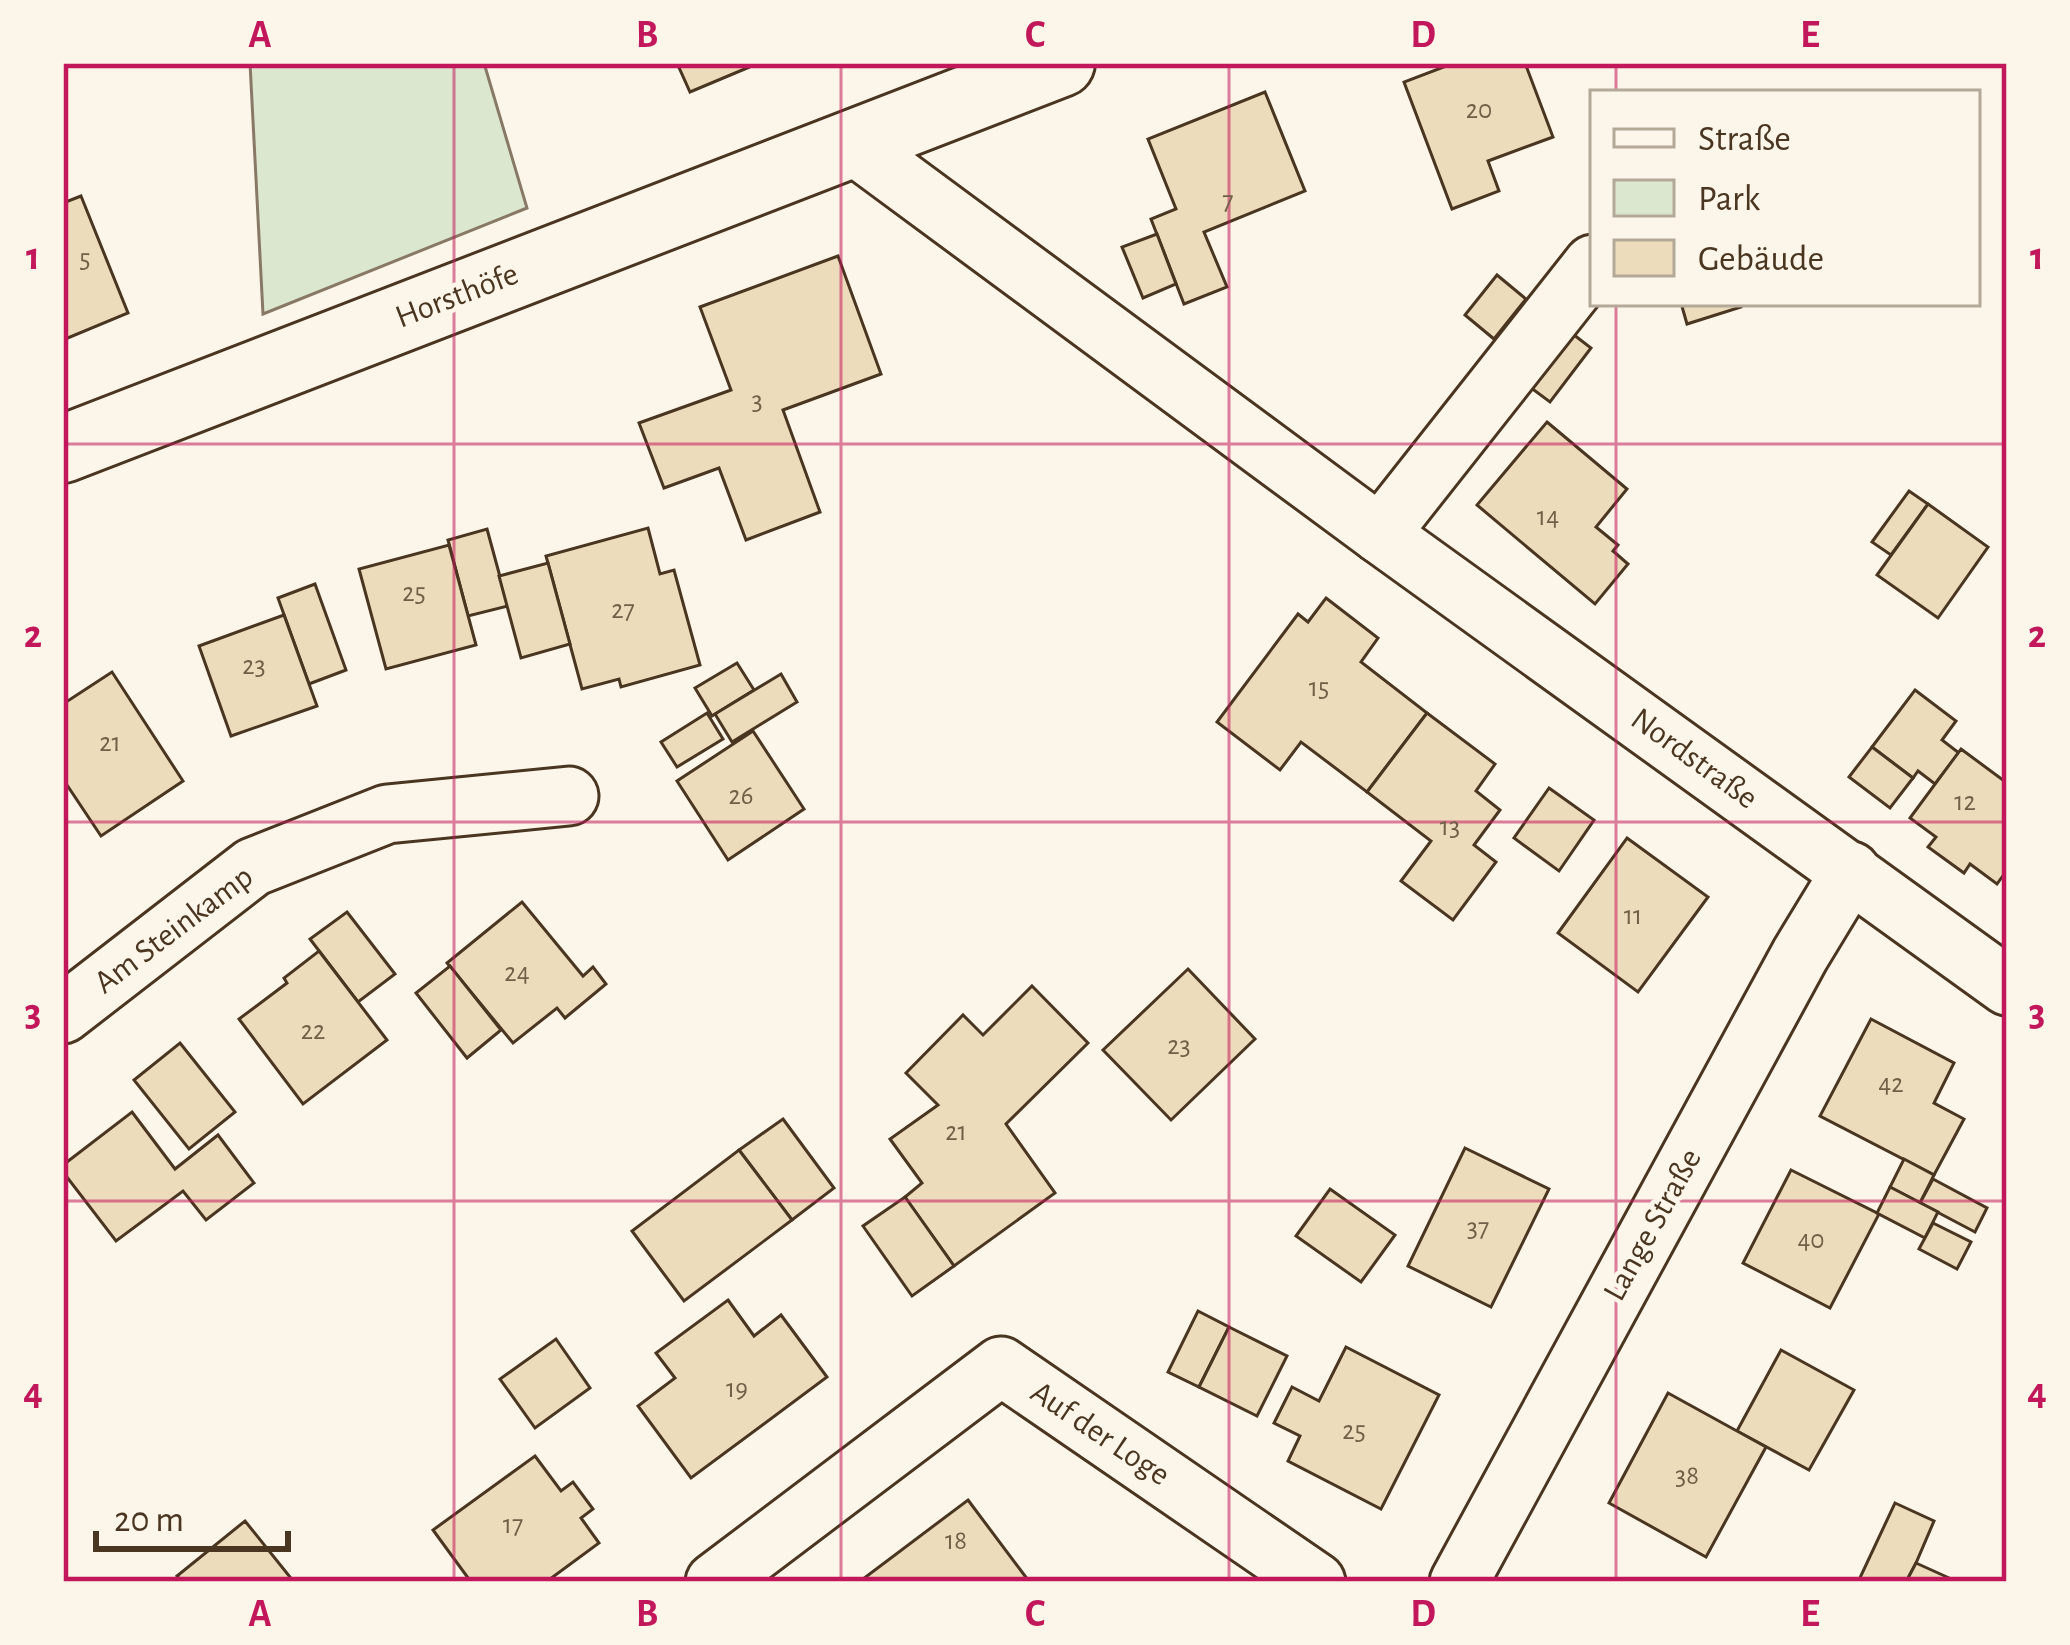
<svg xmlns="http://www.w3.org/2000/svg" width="2070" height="1645" font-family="'Alegreya Sans',sans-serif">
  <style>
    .green { fill: #dce7d0; stroke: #887966; stroke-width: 3 }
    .building { fill: #ecdcbc; stroke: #4a3520; stroke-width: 3 }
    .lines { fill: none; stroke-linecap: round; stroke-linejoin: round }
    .minor-casing { stroke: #4a3520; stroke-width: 63 }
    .secondary-casing { stroke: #4a3520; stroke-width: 72 }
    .minor { stroke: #fbf6e9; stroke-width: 57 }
    .secondary { stroke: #fbf6e9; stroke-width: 66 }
    .grid { fill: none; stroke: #c2185b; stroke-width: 3; stroke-opacity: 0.55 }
    .labels { text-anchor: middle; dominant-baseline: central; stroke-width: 9; stroke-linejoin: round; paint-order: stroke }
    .number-label { font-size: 27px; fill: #725f47 }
    .street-label { font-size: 33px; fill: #4a3520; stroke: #fbf6e9 }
    .neatline { fill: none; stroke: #c2185b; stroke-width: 4.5 }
    .grid-label { font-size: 39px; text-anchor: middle; font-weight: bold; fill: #c2185b }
  </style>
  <rect width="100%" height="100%" fill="#fbf6e9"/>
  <polygon class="green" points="250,63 484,63 527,208 263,314"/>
  <g class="building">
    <polygon points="677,63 759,63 690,92"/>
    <polygon points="1454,63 1525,63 1553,137 1488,161 1499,191 1452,209 1404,82"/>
    <polygon points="1265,92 1305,191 1204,232 1227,287 1184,304 1151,219 1176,209 1148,139"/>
    <polygon points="81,196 128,313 63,340 63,203"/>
    <polygon points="1157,234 1176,284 1143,298 1122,247"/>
    <polygon points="838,256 881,374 783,410 820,512 746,540 719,468 664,488 639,423 731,390 700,307"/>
    <polygon points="1497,275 1526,299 1494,339 1465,315"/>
    <polygon points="1681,303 1740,303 1741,307 1687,324"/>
    <polygon points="1565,328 1591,348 1550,402 1523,382"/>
    <polygon points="1547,422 1627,489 1596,527 1618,545 1613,551 1628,564 1595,604 1477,505"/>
    <polygon points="1909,491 1928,504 1891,555 1872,542"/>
    <polygon points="1928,504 1988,547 1938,618 1877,575"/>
    <polygon points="648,528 660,574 674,570 700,665 621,687 619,679 582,689 546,556"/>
    <polygon points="487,529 508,606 468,616 448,540"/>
    <polygon points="449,545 476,645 386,669 359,569"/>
    <polygon points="548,563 570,644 521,658 499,576"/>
    <polygon points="315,584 346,670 309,684 278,598"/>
    <polygon points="1326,598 1378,638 1361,662 1427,713 1367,792 1301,742 1280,770 1217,722 1298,614 1308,622"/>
    <polygon points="284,615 317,706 231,736 199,646"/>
    <polygon points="737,663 754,690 712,716 695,688"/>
    <polygon points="112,672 183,781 101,836 63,779 63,704"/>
    <polygon points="781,674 797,702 732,742 715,714"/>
    <polygon points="1915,690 1956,721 1942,740 1959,753 1935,784 1918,771 1913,778 1872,747"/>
    <polygon points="707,713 723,739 677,767 661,742"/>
    <polygon points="1427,713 1495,764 1476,791 1500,810 1474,845 1496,862 1453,920 1401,881 1431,841 1367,792"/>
    <polygon points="753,731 804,809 728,860 677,781"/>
    <polygon points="1872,747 1913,778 1890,808 1849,777"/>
    <polygon points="1961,749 2007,783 2007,870 1997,884 1970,864 1964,873 1928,847 1936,837 1910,818"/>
    <polygon points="1549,788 1594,820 1559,871 1514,838"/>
    <polygon points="1627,838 1708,897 1638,992 1558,933"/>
    <polygon points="522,902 583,976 593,967 606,984 565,1018 557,1008 513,1043 447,963"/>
    <polygon points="347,912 395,974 358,1002 310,939"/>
    <polygon points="319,951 387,1040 303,1104 239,1019 287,983 284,978"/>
    <polygon points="450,966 501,1030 467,1058 416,993"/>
    <polygon points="1188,969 1255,1039 1171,1120 1103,1050"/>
    <polygon points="1032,986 1088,1043 1006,1124 1055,1193 954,1266 905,1197 922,1183 890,1139 938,1105 906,1073 963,1015 983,1035"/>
    <polygon points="1871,1019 1954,1063 1934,1103 1964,1119 1934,1175 1820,1116"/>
    <polygon points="180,1043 235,1112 189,1149 134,1080"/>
    <polygon points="132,1112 175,1169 218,1135 254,1183 206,1220 183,1191 116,1241 63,1172 63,1165"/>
    <polygon points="783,1119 834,1188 792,1220 739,1150"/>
    <polygon points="1465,1148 1549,1189 1491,1307 1408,1266"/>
    <polygon points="739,1150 792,1220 684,1301 632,1231"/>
    <polygon points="1904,1159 1934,1175 1920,1203 1890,1187"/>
    <polygon points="1791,1170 1879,1214 1830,1308 1743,1263"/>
    <polygon points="1933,1179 1987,1208 1975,1232 1920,1203"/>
    <polygon points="1890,1187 1938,1212 1925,1238 1877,1213"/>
    <polygon points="1330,1189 1395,1235 1361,1282 1296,1236"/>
    <polygon points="905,1197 954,1266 912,1296 863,1226"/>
    <polygon points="1933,1223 1971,1242 1957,1269 1919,1249"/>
    <polygon points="728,1300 754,1336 781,1315 827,1377 691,1478 638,1406 675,1378 656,1353"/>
    <polygon points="1198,1311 1229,1327 1199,1387 1168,1372"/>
    <polygon points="1229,1327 1287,1356 1257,1416 1199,1387"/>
    <polygon points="556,1339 590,1388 535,1428 500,1379"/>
    <polygon points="1346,1347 1439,1395 1381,1509 1288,1461 1300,1436 1274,1423 1292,1387 1319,1401"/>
    <polygon points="1781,1350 1854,1390 1809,1470 1737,1431"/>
    <polygon points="1668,1393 1766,1447 1706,1557 1609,1503"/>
    <polygon points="535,1456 561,1491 573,1482 593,1509 581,1518 599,1543 546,1582 471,1582 433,1530"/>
    <polygon points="968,1500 1028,1580 1025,1582 859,1582"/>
    <polygon points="1895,1503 1934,1521 1916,1563 1906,1582 1858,1582"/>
    <polygon points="245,1521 294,1582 182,1582 177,1576"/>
    <polygon points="1916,1563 1958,1582 1906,1582"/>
  </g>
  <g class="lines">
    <defs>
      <g id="minor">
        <polyline points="852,144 1380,534 2007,986"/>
        <polyline points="1380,534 1593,264"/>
        <polyline points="63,1014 253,867 387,814 569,796"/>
        <polyline points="715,1582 1001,1366 1316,1582"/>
        <polyline points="1459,1582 1800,955 1851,871"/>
      </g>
      <polyline id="secondary" points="63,449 1061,63"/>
    </defs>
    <use href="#minor" class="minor-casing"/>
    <use href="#secondary" class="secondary-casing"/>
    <use href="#minor" class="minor"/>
    <use href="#secondary" class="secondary"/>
  </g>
  <path class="grid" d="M 454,63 L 454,1582M 841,63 L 841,1582M 1229,63 L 1229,1582M 1616,63 L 1616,93M 1616,303 L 1616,1582M 63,444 L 2007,444M 63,822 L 2007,822M 63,1201 L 2007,1201"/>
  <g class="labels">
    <g class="number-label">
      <text x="1479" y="109">20</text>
      <text x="1228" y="200">7</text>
      <text x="85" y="258">5</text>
      <text x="757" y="400">3</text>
      <text x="1548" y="516">14</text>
      <text x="414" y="592">25</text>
      <text x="623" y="609">27</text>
      <text x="254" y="665">23</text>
      <text x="1319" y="687">15</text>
      <text x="110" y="742">21</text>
      <text x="741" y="795">26</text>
      <text x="1965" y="801">12</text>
      <text x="1450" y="826">13</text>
      <text x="1633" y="915">11</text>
      <text x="517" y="972">24</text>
      <text x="313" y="1030">22</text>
      <text x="1179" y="1045">23</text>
      <text x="1891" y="1083">42</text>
      <text x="956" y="1131">21</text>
      <text x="1478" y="1227">37</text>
      <text x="1811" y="1239">40</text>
      <text x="737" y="1388">19</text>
      <text x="1354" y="1430">25</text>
      <text x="1687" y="1475">38</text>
      <text x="513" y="1524">17</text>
      <text x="956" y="1540">18</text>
    </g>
    <g class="street-label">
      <text transform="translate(457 296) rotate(-21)">Horsthöfe</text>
      <text transform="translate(1694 759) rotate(36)">Nordstraße</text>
      <text transform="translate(174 930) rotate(-37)">Am Steinkamp</text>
      <text transform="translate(1653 1225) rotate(-61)">Lange Straße</text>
      <text transform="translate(1100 1434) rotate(34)">Auf der Loge</text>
    </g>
  </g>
  <rect width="2070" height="1645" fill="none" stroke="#fbf6e9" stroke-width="132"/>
  <rect x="1590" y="90" width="390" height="216" fill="#fbf6e9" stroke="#b4a999" stroke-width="3"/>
  <rect x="1614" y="129" width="60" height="18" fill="#fbf6e9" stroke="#b4a999" stroke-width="3"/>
  <text x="1698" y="150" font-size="36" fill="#4a3520">Straße</text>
  <rect x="1614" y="180" width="60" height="36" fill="#dce7d0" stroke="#b4a999" stroke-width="3"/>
  <text x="1698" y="210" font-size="36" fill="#4a3520">Park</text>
  <rect x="1614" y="240" width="60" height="36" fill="#ecdcbc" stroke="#b4a999" stroke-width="3"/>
  <text x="1698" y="270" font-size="36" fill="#4a3520">Gebäude</text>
  <path d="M96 1531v18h192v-18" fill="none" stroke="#4a3520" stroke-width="6"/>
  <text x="114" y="1531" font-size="36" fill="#4a3520" stroke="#fbf6e9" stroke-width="9" paint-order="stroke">20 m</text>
  <rect x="66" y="66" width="1938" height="1513" class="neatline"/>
  <g class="grid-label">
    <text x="260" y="47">A</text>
    <text x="647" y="47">B</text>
    <text x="1035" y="47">C</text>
    <text x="1423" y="47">D</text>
    <text x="1810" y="47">E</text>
    <text x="33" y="269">1</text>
    <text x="2037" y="269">1</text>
    <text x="33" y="647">2</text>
    <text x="2037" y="647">2</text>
    <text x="33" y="1025">3</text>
    <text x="2037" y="1025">3</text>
    <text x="33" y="1404">4</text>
    <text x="2037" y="1404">4</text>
    <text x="260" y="1626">A</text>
    <text x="647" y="1626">B</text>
    <text x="1035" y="1626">C</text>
    <text x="1423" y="1626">D</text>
    <text x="1810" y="1626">E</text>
  </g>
</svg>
